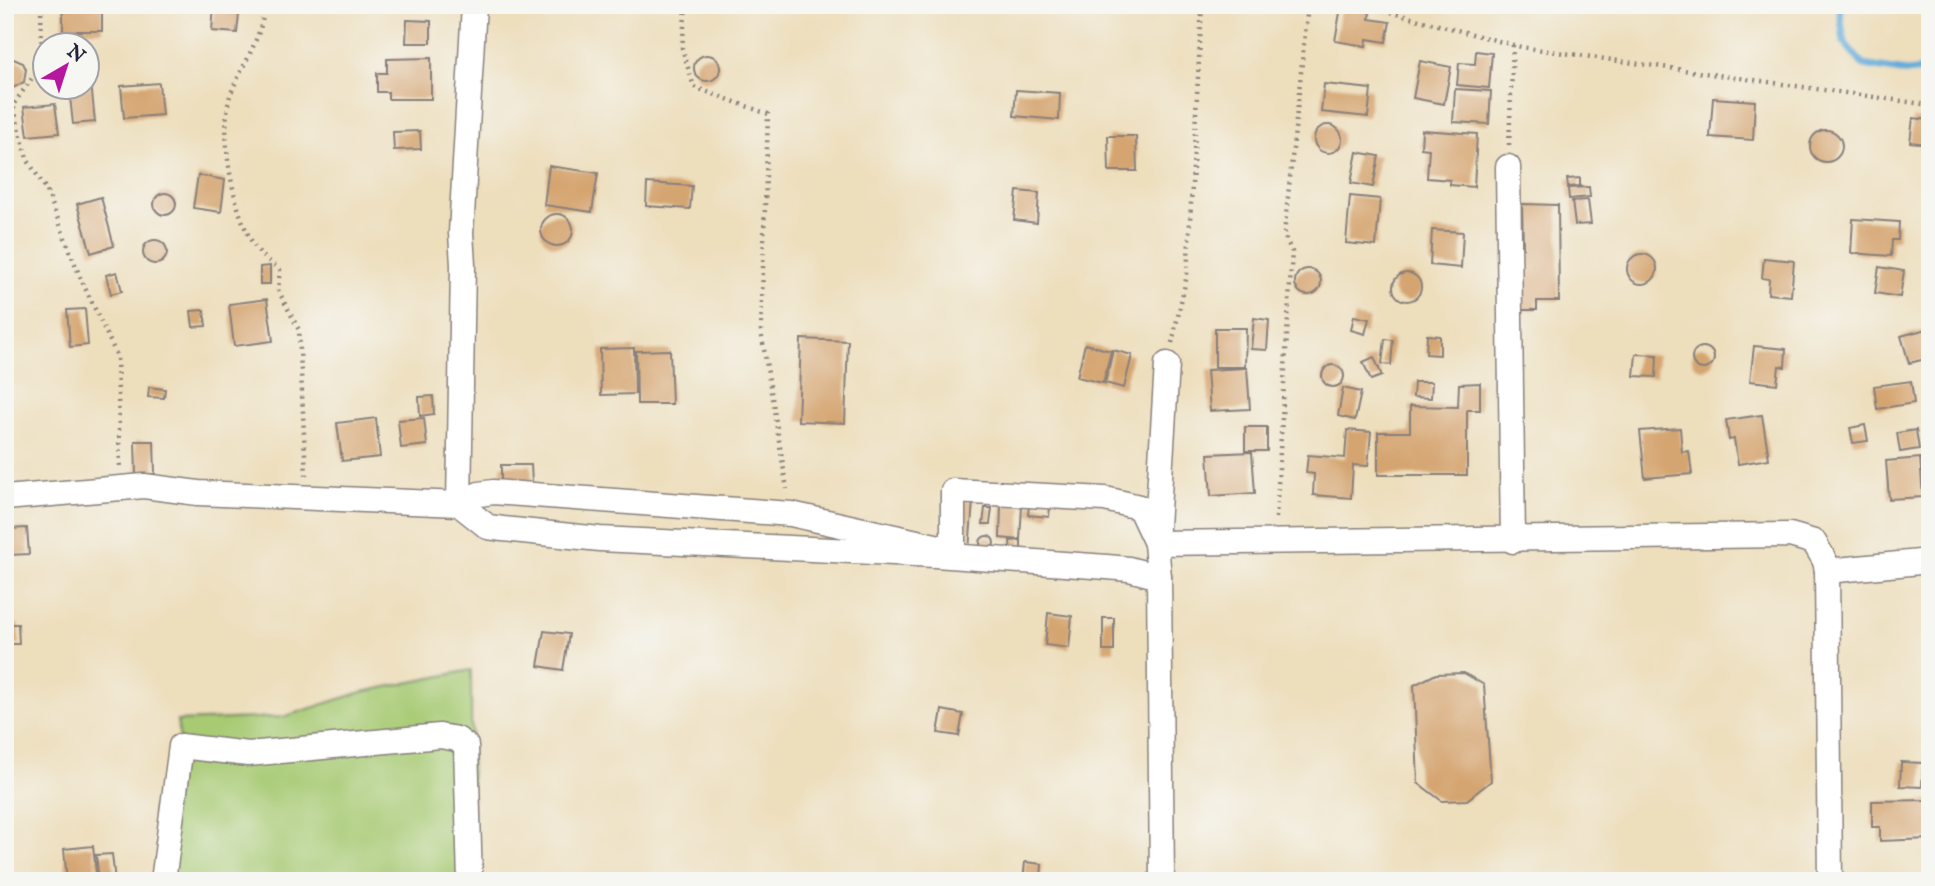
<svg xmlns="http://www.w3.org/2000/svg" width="1935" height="886" font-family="'IM FELL English',serif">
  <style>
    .green { fill: #a7ca73; stroke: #647657; stroke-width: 2 }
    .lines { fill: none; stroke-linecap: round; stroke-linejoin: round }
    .stream { stroke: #62abd9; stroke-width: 7 }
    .building { fill: #d5a571 }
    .minor-casing { stroke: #88807c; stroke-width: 27 }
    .path { stroke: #88807c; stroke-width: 4.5; stroke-dasharray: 2 5; stroke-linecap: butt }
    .minor { stroke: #fff; stroke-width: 24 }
  </style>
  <rect width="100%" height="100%" fill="#f6f6f2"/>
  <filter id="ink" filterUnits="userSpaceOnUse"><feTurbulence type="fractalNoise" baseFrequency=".0143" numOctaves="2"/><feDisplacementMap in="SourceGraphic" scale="14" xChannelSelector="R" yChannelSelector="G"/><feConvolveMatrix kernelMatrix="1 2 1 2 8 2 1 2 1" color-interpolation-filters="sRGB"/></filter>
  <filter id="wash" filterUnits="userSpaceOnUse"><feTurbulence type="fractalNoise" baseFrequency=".00686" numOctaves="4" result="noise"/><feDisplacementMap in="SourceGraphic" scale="28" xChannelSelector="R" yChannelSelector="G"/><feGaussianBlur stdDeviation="1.57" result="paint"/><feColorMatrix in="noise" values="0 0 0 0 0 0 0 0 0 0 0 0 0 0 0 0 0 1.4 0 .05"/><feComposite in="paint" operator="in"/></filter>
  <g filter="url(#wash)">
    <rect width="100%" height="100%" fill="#eddebc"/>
    <polygon class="green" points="471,670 472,881 163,881 181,747 177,721 283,717 362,692"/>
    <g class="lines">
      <polyline class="stream" points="1839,5 1844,42 1863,65 1907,72 1930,69"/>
    </g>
    <g id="blocks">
      <g class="building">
        <rect x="63" y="5" width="39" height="26"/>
        <polygon points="214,5 240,5 237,33 212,31"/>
        <polygon points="527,5 575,5 575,10 527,9"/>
        <polygon points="1641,5 1666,5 1666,10 1641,8"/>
        <polygon points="1341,7 1370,12 1369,19 1390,22 1386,42 1367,39 1366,46 1335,41"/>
        <polygon points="407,20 431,21 431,43 406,43"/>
        <polygon points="1476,51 1492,53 1489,88 1457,85 1459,63 1475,64"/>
        <circle cx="707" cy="68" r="13"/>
        <polygon points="11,58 23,63 26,69 24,82 13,88 5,86 5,60"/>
        <polygon points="431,58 431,99 388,99 388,92 377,92 377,73 387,73 387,59"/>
        <polygon points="1420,61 1451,67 1444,104 1413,98"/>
        <polygon points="91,82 95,122 73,124 69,88 88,88 88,83"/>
        <polygon points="159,83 162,115 124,118 121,86"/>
        <polygon points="1324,84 1371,89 1368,117 1321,112"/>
        <polygon points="1455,89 1491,91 1489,124 1453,122"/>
        <polygon points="1016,90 1060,93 1059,120 1014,116"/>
        <polygon points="1713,98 1755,101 1753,140 1710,137"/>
        <polygon points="55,104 59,133 28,136 24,107"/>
        <polygon points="1913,118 1930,120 1930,144 1910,142"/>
        <circle cx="1328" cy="139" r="14"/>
        <polygon points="1422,130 1477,134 1474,187 1450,185 1450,180 1427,178 1429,149 1421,148"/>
        <circle cx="1826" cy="146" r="16"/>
        <polygon points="420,131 421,149 394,150 393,132"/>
        <polygon points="1108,136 1136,136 1137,171 1109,171"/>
        <polygon points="1357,152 1379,156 1373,187 1351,183"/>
        <polygon points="549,166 598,173 592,212 544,205"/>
        <polygon points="198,175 225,180 221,212 193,208"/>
        <polygon points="1580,178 1580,186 1568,187 1567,179"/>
        <polygon points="647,183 692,186 690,209 646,206"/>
        <polygon points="1589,187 1590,197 1569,199 1568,188"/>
        <polygon points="1017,191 1039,193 1037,223 1014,220"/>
        <circle cx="165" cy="204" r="11"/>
        <polygon points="1350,196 1380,199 1376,246 1346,243"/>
        <polygon points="101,197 114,246 91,253 77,204"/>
        <polygon points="1588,200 1591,224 1575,225 1572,201"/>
        <polygon points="1522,204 1558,205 1559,301 1537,301 1537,310 1512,310 1512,248 1523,248"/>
        <circle cx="557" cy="230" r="16"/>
        <polygon points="1853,219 1899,222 1898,240 1892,240 1891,256 1851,253"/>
        <polygon points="1432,230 1463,232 1461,268 1430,265"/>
        <circle cx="155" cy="252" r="12"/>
        <circle cx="1642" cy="269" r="15"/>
        <polygon points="1764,258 1794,261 1791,296 1768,294 1769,279 1762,278"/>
        <polygon points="270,266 270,284 260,284 260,267"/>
        <polygon points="1879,267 1904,271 1900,297 1875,293"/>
        <circle cx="1308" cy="282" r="13"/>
        <polygon points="117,272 122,291 111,294 106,275"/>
        <circle cx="1407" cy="287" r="14"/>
        <polygon points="267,299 273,341 234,346 229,304"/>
        <polygon points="85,309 88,345 70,347 67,310"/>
        <polygon points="204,310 206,326 193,327 191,311"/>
        <polygon points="1354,316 1369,319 1365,334 1351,330"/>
        <polygon points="1254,318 1269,320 1267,350 1251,349"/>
        <polygon points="1215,328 1246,328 1245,367 1215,367"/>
        <polygon points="1930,328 1930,358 1909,363 1901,336"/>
        <polygon points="1427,335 1440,336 1440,355 1426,354"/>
        <polygon points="801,339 848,341 845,423 798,421"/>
        <polygon points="1385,339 1393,340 1391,365 1382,364"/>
        <polygon points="1085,344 1111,351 1103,383 1077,377"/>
        <polygon points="1754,346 1786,349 1785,367 1779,366 1777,384 1750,381"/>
        <circle cx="1703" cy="358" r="11"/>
        <polygon points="634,348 635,394 601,395 600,349"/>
        <polygon points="670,350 672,404 637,404 636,351"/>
        <polygon points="1113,350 1132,355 1124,388 1105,383"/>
        <polygon points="1636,354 1657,355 1656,377 1634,376"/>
        <polygon points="1374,357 1382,376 1371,380 1363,362"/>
        <circle cx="1333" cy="376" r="11"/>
        <polygon points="1244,368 1247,368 1250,409 1210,411 1207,370"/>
        <polygon points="1911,381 1914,403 1877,409 1874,386"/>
        <polygon points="1414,382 1432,382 1431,398 1413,397"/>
        <polygon points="1480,383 1480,410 1467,410 1467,475 1378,475 1378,432 1410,432 1410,406 1458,407 1459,384"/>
        <polygon points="149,387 165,389 164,398 148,397"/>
        <polygon points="1343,388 1361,392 1355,420 1338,416"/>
        <polygon points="433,396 434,414 420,416 419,397"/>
        <polygon points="1762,415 1769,459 1738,464 1734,439 1729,440 1726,420"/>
        <polygon points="376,418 380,457 342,461 337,423"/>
        <polygon points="424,418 427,445 401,448 398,420"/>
        <polygon points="1865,425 1868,441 1853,443 1850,428"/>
        <rect x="1245" y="427" width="22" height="24"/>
        <polygon points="1680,428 1682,452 1689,451 1692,474 1645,478 1640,431"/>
        <polygon points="1347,430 1371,432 1368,466 1353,465 1351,498 1313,495 1314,474 1306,473 1308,455 1345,458"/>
        <polygon points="1916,430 1919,449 1900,452 1897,433"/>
        <polygon points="135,441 154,441 155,474 136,474"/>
        <polygon points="1252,452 1255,493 1211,496 1208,454"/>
        <polygon points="1920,458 1923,497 1889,499 1886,461"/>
        <polygon points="501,465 531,465 532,483 501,483"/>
        <polygon points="963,501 973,501 969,550 960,549"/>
        <polygon points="1001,504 1022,506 1020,540 1000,538"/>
        <polygon points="1029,504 1050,506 1049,517 1028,515"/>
        <polygon points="985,508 992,508 990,524 983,524"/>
        <polygon points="27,528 29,554 9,555 8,529"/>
        <circle cx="987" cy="543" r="7"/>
        <polygon points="1021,540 1021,551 1011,552 1010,541"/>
        <polygon points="1048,613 1072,616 1069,648 1045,645"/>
        <rect x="1103" y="618" width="11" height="33"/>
        <polygon points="5,624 18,624 19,644 5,644"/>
        <polygon points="544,631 569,634 563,670 538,666"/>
        <polygon points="1464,673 1484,685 1491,781 1467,800 1442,801 1418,783 1414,685 1436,674"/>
        <polygon points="942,710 963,714 959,736 938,733"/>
        <polygon points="1901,762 1923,763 1922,787 1900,786"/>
        <polygon points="1930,800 1930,839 1880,841 1880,827 1872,827 1872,801"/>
        <polygon points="93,846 97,881 67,881 64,849"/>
        <polygon points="112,854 115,881 99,881 96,855"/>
        <polygon points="1025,862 1042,864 1041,881 1023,881"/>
      </g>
    </g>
  </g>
  <g filter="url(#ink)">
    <use href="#blocks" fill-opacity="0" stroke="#88807c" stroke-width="2"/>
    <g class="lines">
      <defs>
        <g id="minor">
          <polyline points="474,5 461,233 463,265 459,504 479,494 493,492 791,514 953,550 953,491 1105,499 1139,507 1156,543"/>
          <polyline points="1508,167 1513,541"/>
          <polyline points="5,498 144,486 198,493 459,504 488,527 503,529 600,539 935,555 1107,567 1129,569 1159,577"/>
          <polyline points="1156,543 1790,535 1814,542 1825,561 1827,571 1830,881"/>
          <polyline points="1827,571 1930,561"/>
          <polyline points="163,881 181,746 248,754 440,736 457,739 466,746 470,881"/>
          <polyline points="1162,881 1159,577 1156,543 1167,364"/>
        </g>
      </defs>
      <use href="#minor" class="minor-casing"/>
      <g class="path">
        <polyline points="41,5 42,64 13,105 27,159 47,191 80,277 117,356 120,467"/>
        <path d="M 264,5 C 264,36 240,68 230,96 C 219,134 233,216 256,248 C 261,256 272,263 280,270 L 278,290 L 299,330 L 306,476"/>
        <polyline points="686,5 682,48 694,87 768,114 761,331 787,489"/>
        <polyline points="1363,5 1521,47 1930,105"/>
        <polyline points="1509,145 1513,45"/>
        <polyline points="1172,343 1187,275 1202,5"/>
        <polyline points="1276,518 1292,252 1284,235 1308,5"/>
      </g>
      <use href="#minor" class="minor"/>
    </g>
  </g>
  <rect width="1935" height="886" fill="none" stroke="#f6f6f2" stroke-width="28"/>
  <g transform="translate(66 66) rotate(39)"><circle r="33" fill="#f6f6f2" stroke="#a1a1a9" stroke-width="2"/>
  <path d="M0-5L12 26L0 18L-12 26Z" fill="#b5179e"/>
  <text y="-10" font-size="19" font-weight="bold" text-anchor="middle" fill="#22223b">N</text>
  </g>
</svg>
